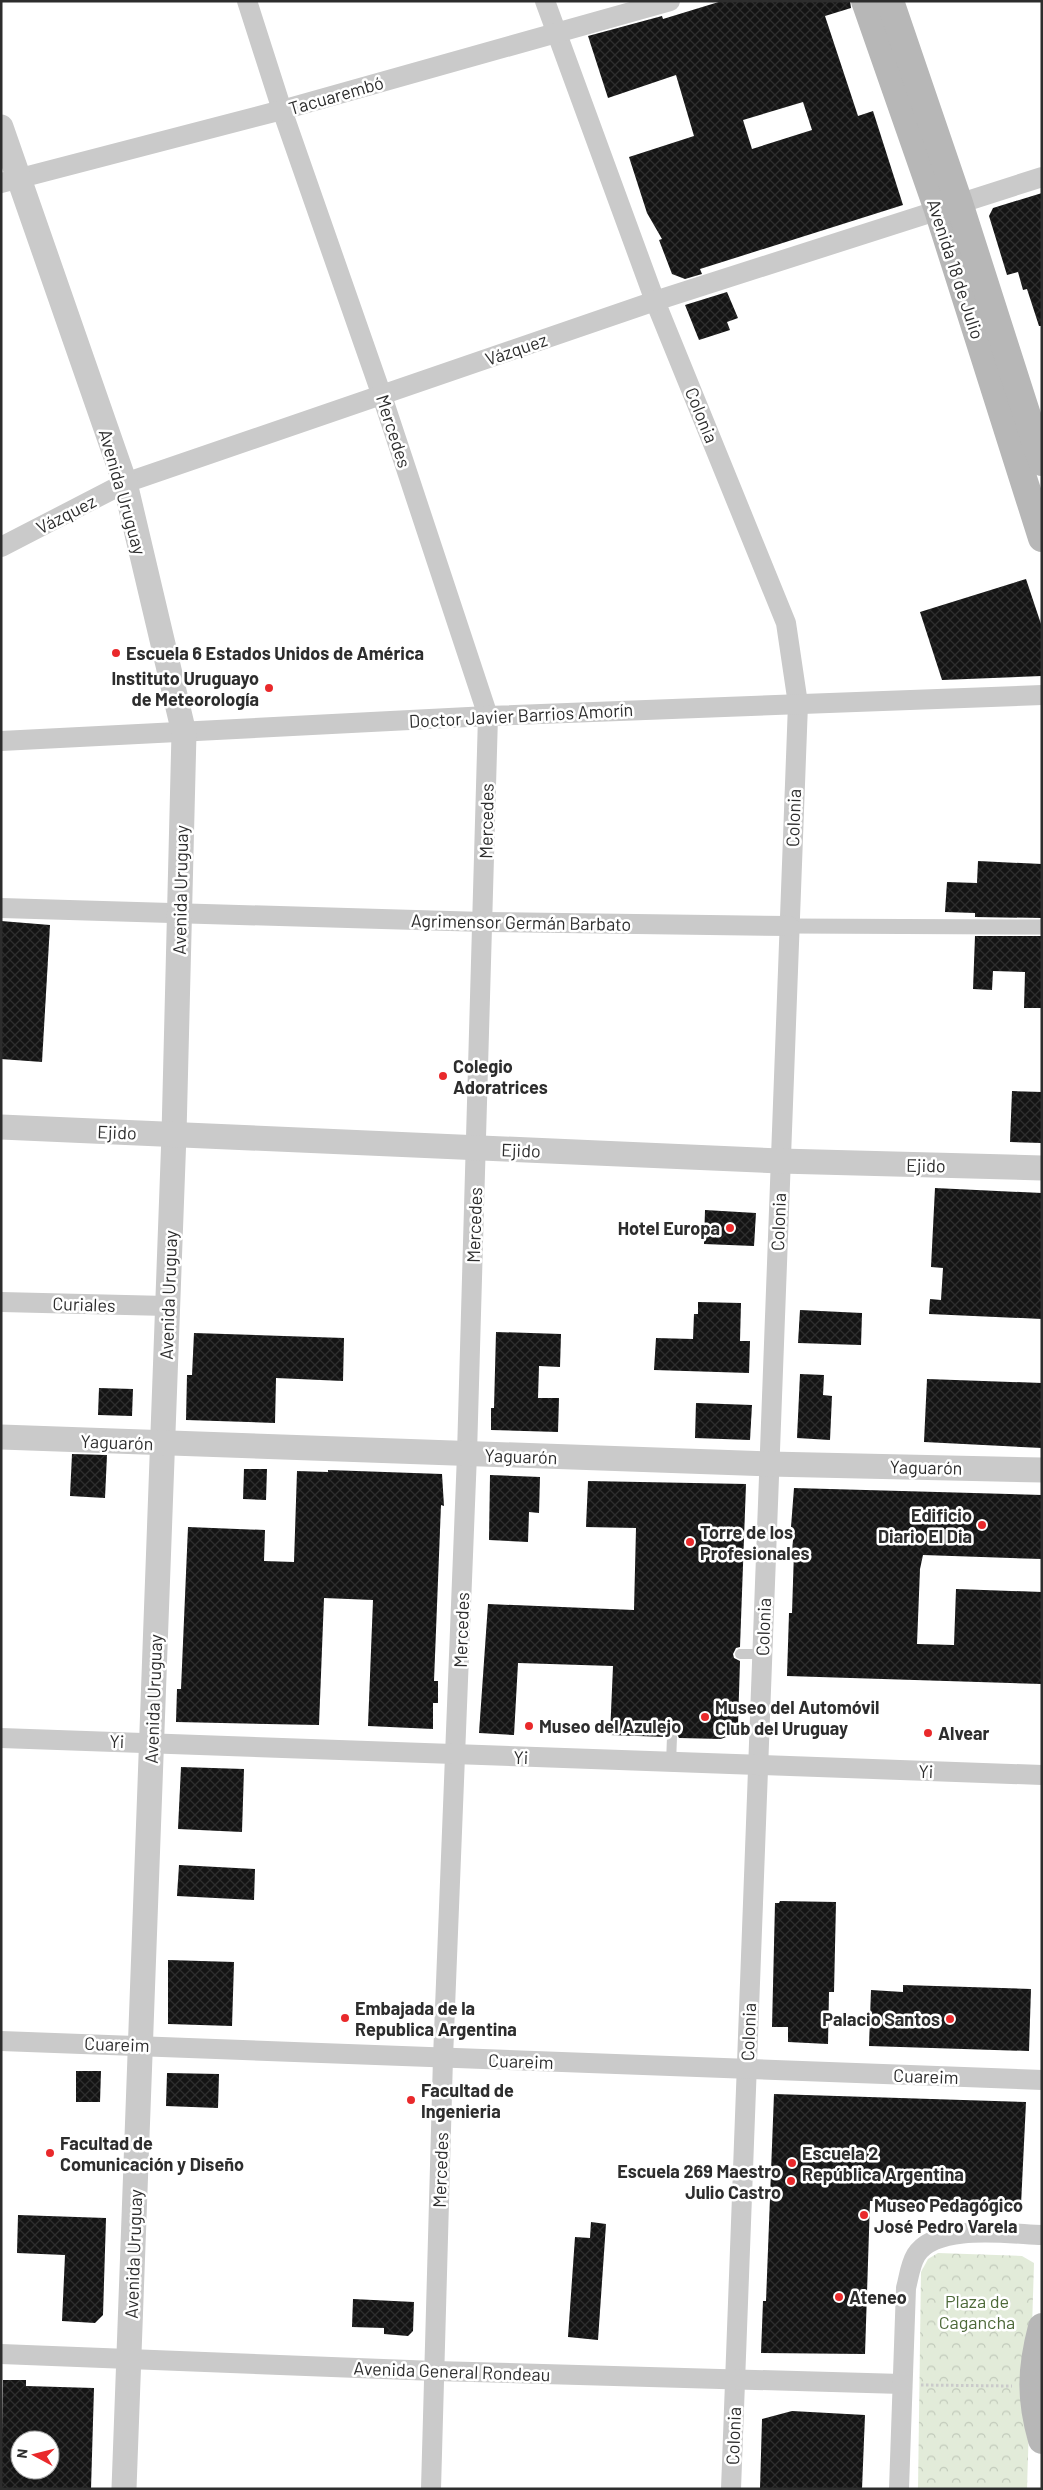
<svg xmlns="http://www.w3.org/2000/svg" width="1043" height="2490" font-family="Barlow,sans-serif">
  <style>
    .forest { fill: url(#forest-crowns) }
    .building { fill: url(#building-cross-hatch); fill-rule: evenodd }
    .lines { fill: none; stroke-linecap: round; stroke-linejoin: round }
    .path { stroke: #cacaca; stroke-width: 3; stroke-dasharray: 2.5 2.5; stroke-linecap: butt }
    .service { stroke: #cacaca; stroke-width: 10 }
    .pedestrian { stroke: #cacaca; stroke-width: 15 }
    .minor { stroke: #cacaca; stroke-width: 20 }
    .tertiary { stroke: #cacaca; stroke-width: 25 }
    .secondary { stroke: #b7b7b7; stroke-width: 28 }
    .poi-dot { fill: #e9292b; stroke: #fff; stroke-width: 2 }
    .labels { text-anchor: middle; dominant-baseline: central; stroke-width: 5; stroke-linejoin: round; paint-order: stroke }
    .street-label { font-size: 18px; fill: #2d2d2d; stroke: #fff }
    .poi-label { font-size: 18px; font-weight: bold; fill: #2d2d2d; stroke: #fff; text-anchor: start }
    .park-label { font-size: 18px; fill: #4d6939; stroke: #fff }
  </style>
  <defs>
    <pattern id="forest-crowns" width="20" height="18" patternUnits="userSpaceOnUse" patternTransform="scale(1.25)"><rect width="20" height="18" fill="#e2ebd9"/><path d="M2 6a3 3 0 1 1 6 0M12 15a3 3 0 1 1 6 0" fill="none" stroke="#c2cabb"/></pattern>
    <pattern id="building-cross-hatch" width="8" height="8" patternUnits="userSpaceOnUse" patternTransform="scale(1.25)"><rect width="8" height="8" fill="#141414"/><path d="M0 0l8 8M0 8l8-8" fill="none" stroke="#2e2e2e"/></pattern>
  </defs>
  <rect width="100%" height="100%" fill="#fff"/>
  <polygon class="forest" points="938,2253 1022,2256 1034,2263 1027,2489 918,2489 921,2272 928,2259"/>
  <g class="building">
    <path d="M 722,1 L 850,1 L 851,8 L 825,16 L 858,116 L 873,111 L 903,205 L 700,269 L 702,274 L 685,279 L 672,274 L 659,240 L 662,239 L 647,213 L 629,157 L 694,136 L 676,75 L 608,98 L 588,36 L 662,16 L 663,19 ZM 803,102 L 812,130 L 752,149 L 743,120 Z"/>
    <polygon points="1042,193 1042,326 1039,326 1027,289 1023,290 1018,272 1007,275 989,216 993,208"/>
    <polygon points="727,292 738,318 727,322 730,330 699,340 685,305"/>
    <polygon points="1026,579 1042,627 1042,676 942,680 920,612"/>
    <polygon points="978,861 1042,864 1042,918 975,917 975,913 945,912 947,882 977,883"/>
    <polygon points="1,921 50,925 42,1062 1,1059"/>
    <polygon points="975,936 1042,936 1042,1008 1024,1008 1025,972 993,971 992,990 973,989"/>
    <polygon points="1012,1091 1042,1092 1042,1143 1010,1142"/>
    <polygon points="935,1188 1042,1193 1042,1319 929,1314 930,1299 941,1300 943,1268 931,1267"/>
    <polygon points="705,1210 756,1213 754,1246 704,1244"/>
    <polygon points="698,1302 741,1303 740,1341 750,1341 749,1373 654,1370 656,1338 693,1339 694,1314 698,1314"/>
    <polygon points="800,1310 862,1313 861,1345 798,1343"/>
    <polygon points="496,1332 561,1334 560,1367 539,1366 538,1398 559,1398 558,1432 491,1430 491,1408 494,1408"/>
    <polygon points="194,1333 344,1338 343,1381 276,1378 275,1423 186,1420 187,1375 192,1375"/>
    <polygon points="800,1374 824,1375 823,1395 832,1396 830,1440 797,1438"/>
    <polygon points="927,1379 1042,1383 1042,1448 924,1442"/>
    <polygon points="99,1388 133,1389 132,1416 98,1415"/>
    <polygon points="696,1403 752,1405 750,1440 695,1438"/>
    <polygon points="72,1454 107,1455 105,1498 70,1496"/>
    <polygon points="244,1469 267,1469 266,1500 243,1499"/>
    <polygon points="328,1470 442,1474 444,1506 441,1505 434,1681 438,1681 438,1703 433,1703 433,1729 368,1726 373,1600 324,1598 319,1725 176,1722 177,1689 181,1689 188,1527 265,1530 264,1561 294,1562 297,1471 328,1472"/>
    <polygon points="490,1475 540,1477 539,1513 529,1512 528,1542 489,1540"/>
    <polygon points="588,1481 746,1484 740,1647 736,1648 733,1654 734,1658 740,1661 738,1725 731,1735 721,1739 679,1738 676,1732 672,1730 666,1733 665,1737 610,1735 613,1666 518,1663 514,1735 479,1733 488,1604 634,1610 636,1528 586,1527"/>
    <polygon points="794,1488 1042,1495 1042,1559 923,1555 920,1569 917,1644 954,1645 956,1589 1042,1592 1042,1684 787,1676 789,1613 792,1613 794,1551 792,1551 793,1540 790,1540"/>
    <polygon points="181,1767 244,1769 242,1832 178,1829"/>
    <polygon points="179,1865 255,1869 254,1900 177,1896"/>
    <polygon points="780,1901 836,1902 834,1992 829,1992 828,2044 788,2042 788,2027 772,2027 775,1903 779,1903"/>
    <polygon points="168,1960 234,1962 232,2026 168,2024"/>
    <polygon points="903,1985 1031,1989 1029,2051 869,2046 871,1990 903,1992"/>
    <polygon points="76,2071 101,2071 100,2102 76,2102"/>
    <polygon points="167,2073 219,2074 218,2108 166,2106"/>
    <polygon points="774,2094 1026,2102 1021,2205 870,2201 865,2354 761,2353 763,2301 766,2301"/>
    <polygon points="18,2215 106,2218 103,2315 95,2323 62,2321 65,2255 17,2253"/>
    <polygon points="591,2222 606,2224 598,2340 568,2337 575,2237 590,2238"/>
    <polygon points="353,2299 414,2302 413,2331 408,2336 384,2334 384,2328 352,2327"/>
    <path d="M 3,2380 L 26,2380 L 26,2386 L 94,2388 L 91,2489 L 1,2489 ZM 20,2440 L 50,2440 L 50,2470 L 20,2470 Z"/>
    <polygon points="792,2411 865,2415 862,2489 760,2489 762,2419"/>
  </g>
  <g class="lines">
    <polyline class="path" points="921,2385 1012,2386"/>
    <g class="service">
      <polyline points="740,1654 762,1654"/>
      <polyline points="671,1763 672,1737"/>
    </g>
    <polyline class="pedestrian" points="789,926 1042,927"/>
    <g class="minor">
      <polyline points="247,1 282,110 382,396 488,716 467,1454 443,2058 431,2489"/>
      <polyline points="545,1 655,301 786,623 798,704 731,2489"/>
      <polyline points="1,183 282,110 670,1"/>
      <polyline points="1,547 125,483 655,301 1042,177"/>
      <polyline points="1,741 488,716 1042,695"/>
      <polyline points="1,908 484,922 789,926"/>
      <polyline points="1,1302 167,1306"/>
      <polyline points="1,1738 1042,1775"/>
      <polyline points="1,2041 1042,2080"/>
      <polyline points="1,2354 435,2371 902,2384"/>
      <path d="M 899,2489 L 906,2288 C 909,2277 910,2265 916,2255 C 936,2223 1009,2234 1042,2235"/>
    </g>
    <g class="tertiary">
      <polyline points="1,127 125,483 184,733 174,1134 124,2489"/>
      <polyline points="1,1127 780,1161 1042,1168"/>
      <polyline points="1,1437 769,1464 1042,1470"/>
    </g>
    <g class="secondary">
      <polyline points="865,1 938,210 1042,538"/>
      <polyline points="890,1 959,203 1042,462"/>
      <path d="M 1042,2327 C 1031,2369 1030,2398 1042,2440"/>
    </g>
  </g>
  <g class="poi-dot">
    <circle cx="116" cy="653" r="5"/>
    <circle cx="269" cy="688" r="5"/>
    <circle cx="443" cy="1076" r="5"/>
    <circle cx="730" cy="1228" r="5"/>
    <circle cx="982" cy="1525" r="5"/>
    <circle cx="690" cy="1542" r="5"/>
    <circle cx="705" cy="1717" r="5"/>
    <circle cx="529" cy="1726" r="5"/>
    <circle cx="928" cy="1733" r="5"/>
    <circle cx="345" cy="2018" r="5"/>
    <circle cx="950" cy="2019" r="5"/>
    <circle cx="411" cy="2100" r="5"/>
    <circle cx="50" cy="2153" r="5"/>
    <circle cx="792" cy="2163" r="5"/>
    <circle cx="791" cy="2181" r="5"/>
    <circle cx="864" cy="2215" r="5"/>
    <circle cx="839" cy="2297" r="5"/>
  </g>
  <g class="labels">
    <g class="street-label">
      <text transform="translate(336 95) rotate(-16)">Tacuarembó</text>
      <text transform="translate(956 269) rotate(72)">Avenida 18 de Julio</text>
      <text transform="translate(516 349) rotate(-19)">Vázquez</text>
      <text transform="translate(702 415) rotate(68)">Colonia</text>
      <text transform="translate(394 431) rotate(72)">Mercedes</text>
      <text transform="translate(123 492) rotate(74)">Avenida Uruguay</text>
      <text transform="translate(66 514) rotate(-27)">Vázquez</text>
      <text transform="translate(521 715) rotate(-3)">Doctor Javier Barrios Amorín</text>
      <text transform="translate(793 818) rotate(-88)">Colonia</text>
      <text transform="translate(486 821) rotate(-89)">Mercedes</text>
      <text transform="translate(180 890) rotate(-89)">Avenida Uruguay</text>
      <text transform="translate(521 922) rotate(1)">Agrimensor Germán Barbato</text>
      <text transform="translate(117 1132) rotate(2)">Ejido</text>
      <text transform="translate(521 1150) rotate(2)">Ejido</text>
      <text transform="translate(926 1165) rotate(1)">Ejido</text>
      <text transform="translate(778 1222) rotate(-88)">Colonia</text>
      <text transform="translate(474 1225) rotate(-88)">Mercedes</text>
      <text transform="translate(168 1295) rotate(-88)">Avenida Uruguay</text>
      <text transform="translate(84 1304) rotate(2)">Curiales</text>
      <text transform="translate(117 1442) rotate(2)">Yaguarón</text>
      <text transform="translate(521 1456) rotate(2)">Yaguarón</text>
      <text transform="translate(926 1467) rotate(1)">Yaguarón</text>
      <text transform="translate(763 1627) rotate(-88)">Colonia</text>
      <text transform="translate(461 1630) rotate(-88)">Mercedes</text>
      <text transform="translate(153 1699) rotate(-88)">Avenida Uruguay</text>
      <text transform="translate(117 1741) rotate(2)">Yi</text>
      <text transform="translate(521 1757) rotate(2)">Yi</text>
      <text transform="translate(926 1771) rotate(2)">Yi</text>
      <text transform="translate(748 2032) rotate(-88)">Colonia</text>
      <text transform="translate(117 2044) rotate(2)">Cuareim</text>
      <text transform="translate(521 2061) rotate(2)">Cuareim</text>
      <text transform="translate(926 2076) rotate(2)">Cuareim</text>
      <text transform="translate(440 2170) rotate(-88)">Mercedes</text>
      <text transform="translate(133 2254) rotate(-88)">Avenida Uruguay</text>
      <text transform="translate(452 2371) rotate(2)">Avenida General Rondeau</text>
      <text transform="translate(733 2436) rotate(-88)">Colonia</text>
    </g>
    <g class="poi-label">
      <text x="126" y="653">Escuela 6 Estados Unidos de América</text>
      <text x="259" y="678" text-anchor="end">Instituto Uruguayo<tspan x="259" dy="21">de Meteorología</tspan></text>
      <text x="453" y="1066">Colegio<tspan x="453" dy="21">Adoratrices</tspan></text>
      <text x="720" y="1228" text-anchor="end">Hotel Europa</text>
      <text x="972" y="1515" text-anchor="end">Edificio<tspan x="972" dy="21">Diario El Dia</tspan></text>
      <text x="700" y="1532">Torre de los<tspan x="700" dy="21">Profesionales</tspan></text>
      <text x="715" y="1707">Museo del Automóvil<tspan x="715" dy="21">Club del Uruguay</tspan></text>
      <text x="539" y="1726">Museo del Azulejo</text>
      <text x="938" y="1733">Alvear</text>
      <text x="355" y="2008">Embajada de la<tspan x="355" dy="21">Republica Argentina</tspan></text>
      <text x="940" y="2019" text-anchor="end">Palacio Santos</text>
      <text x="421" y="2090">Facultad de<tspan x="421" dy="21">Ingenieria</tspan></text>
      <text x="60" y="2143">Facultad de<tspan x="60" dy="21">Comunicación y Diseño</tspan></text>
      <text x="802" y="2153">Escuela 2<tspan x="802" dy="21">República Argentina</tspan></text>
      <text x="781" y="2171" text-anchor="end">Escuela 269 Maestro<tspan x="781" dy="21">Julio Castro</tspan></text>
      <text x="874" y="2205">Museo Pedagógico<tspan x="874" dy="21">José Pedro Varela</tspan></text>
      <text x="849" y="2297">Ateneo</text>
    </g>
    <g class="park-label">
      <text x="977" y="2301">Plaza de<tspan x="977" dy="21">Cagancha</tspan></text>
    </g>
  </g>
  <rect width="1043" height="2490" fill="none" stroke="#2d2d2d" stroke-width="5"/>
  <g transform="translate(35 2455) rotate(277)"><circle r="24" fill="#ffffff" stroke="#ababab"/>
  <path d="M0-4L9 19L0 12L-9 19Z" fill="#e9292b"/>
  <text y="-8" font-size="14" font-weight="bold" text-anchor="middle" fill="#2d2d2d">N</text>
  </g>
</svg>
